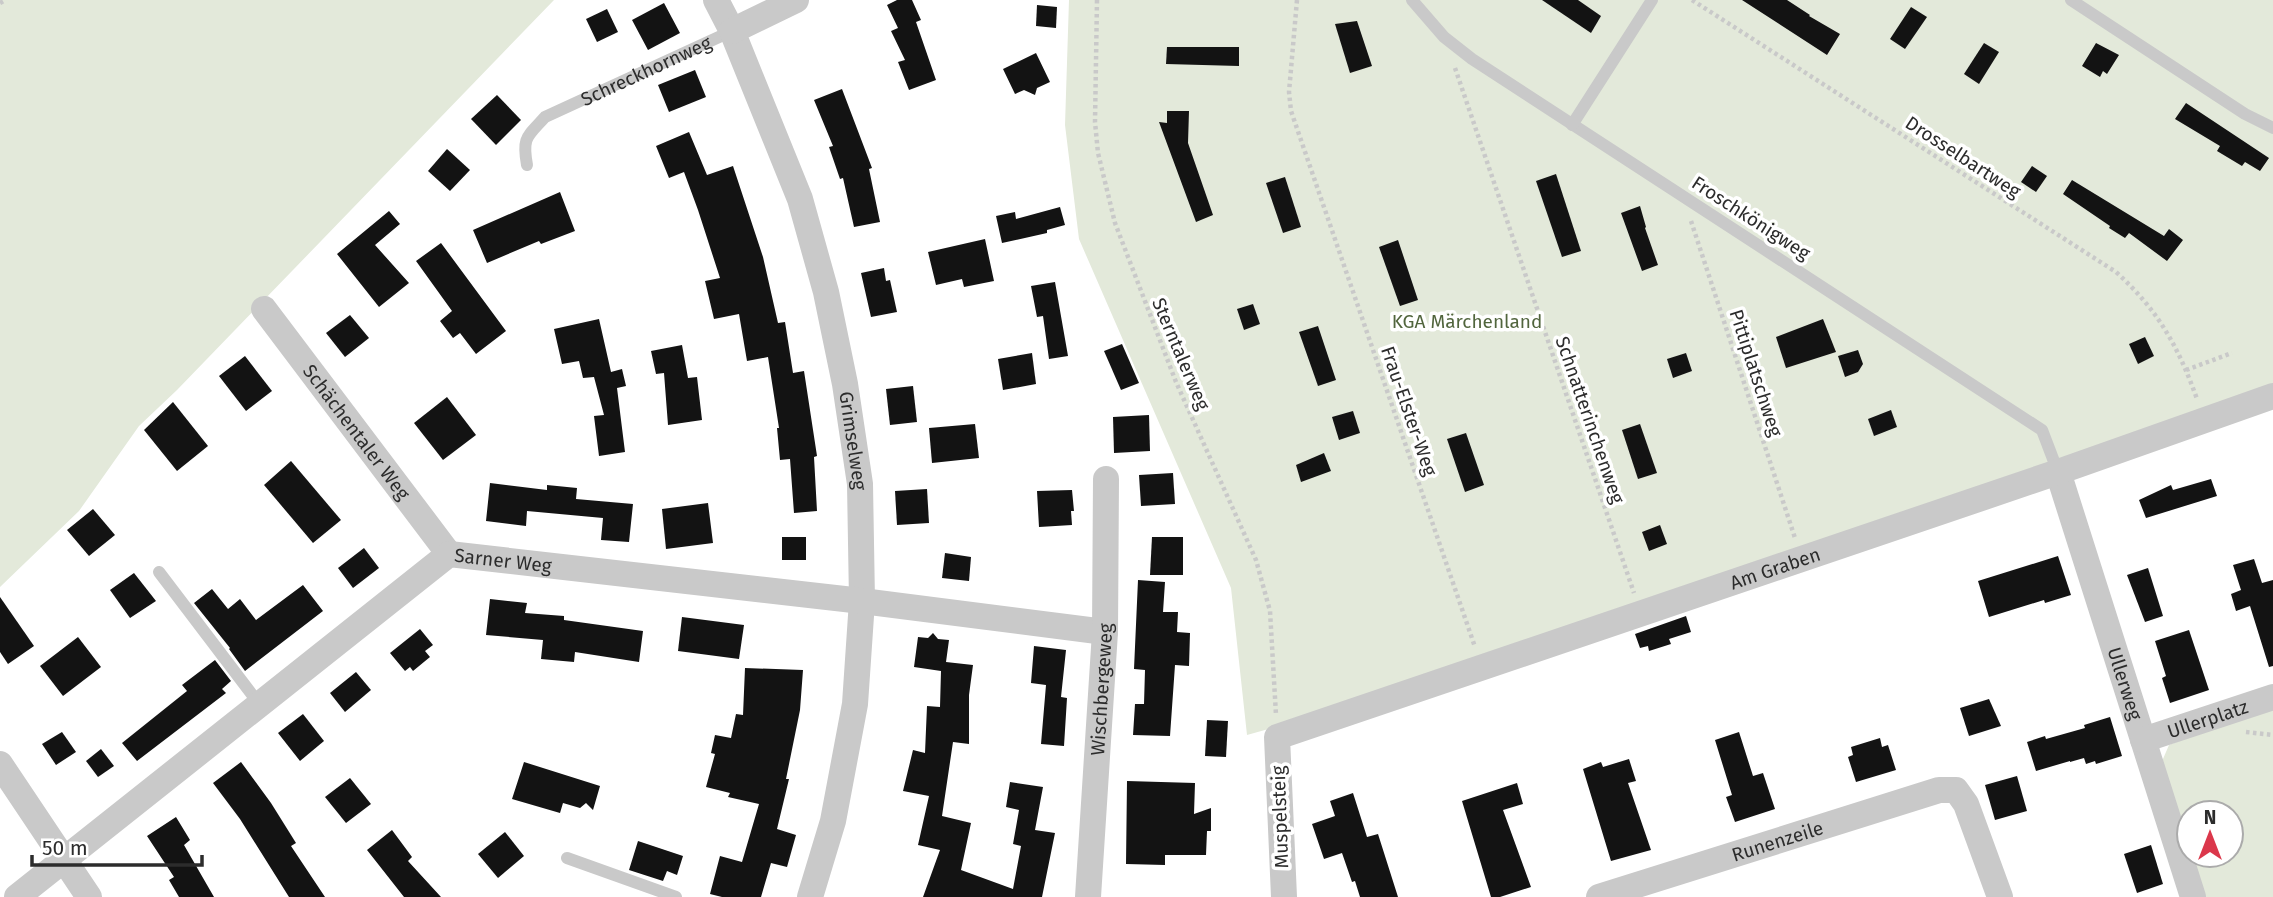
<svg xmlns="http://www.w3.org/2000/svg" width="2273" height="897" font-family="'Fira Sans',sans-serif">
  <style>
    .green { fill: #e3e9da; fill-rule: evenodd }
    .building { fill: #131313 }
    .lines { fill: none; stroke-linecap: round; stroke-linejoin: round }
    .path { stroke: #c9c9c9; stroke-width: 4.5; stroke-dasharray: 3.5 3.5; stroke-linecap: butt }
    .lane { stroke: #c9c9c9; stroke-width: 12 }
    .street { stroke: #c9c9c9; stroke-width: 26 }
    .labels { text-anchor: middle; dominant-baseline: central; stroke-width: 7; stroke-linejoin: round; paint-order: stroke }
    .street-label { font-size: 19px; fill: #2c2c2c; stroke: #fff }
    .park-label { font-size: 19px; fill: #51653d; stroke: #fff }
  </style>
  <rect width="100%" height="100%" fill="#fff"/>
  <g class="green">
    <polygon points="0,0 554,0 177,390 139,426 79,511 0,587"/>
    <polygon points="1069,0 2273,0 2273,387 1293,722 1247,735 1231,588 1079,239 1065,125"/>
    <path d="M 2273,703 L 2273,897 L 2201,897 L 2160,766 L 2169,745 ZM 2189,813 L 2231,813 L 2231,855 L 2189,855 Z"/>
  </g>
  <g class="building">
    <polygon points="897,0 912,0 921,20 916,22 936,80 909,90 898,62 905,60 891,31 898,28 887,5"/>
    <polygon points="1542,0 1578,0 1601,16 1591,33"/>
    <polygon points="1742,0 1787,0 1810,15 1809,16 1840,34 1827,55"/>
    <polygon points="664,3 680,33 648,50 632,20"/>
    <polygon points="1037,5 1057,7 1056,28 1036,26"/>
    <polygon points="1911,7 1927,17 1905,49 1890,39"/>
    <polygon points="607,9 618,32 597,42 586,19"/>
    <polygon points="1357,21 1372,66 1350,73 1335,24"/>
    <polygon points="1984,43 1999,52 1979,84 1964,74"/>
    <polygon points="2096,43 2119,55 2107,74 2103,71 2100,77 2082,66"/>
    <polygon points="1167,47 1239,47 1239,66 1166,64"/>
    <polygon points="1036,53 1050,82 1037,88 1035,95 1024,90 1015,94 1003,69"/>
    <polygon points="695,70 706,97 669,112 658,85"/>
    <polygon points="842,89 872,168 869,169 880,222 854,227 843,178 840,179 829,147 833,146 814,100"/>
    <polygon points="497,95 521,120 496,145 471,119"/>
    <polygon points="2186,103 2269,158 2260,171 2245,162 2242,166 2217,151 2220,146 2175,119"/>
    <polygon points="1167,111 1189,111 1188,143 1213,215 1196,222 1159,122 1167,123"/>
    <polygon points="689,132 707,175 733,166 763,257 778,323 785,322 793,373 804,371 817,456 814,457 817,511 794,513 790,459 780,460 777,428 779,428 768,357 747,361 739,314 714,319 705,281 720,278 698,210 684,172 669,178 656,146"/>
    <polygon points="447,149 470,170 450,191 428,171"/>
    <polygon points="2032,166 2047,176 2036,192 2021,182"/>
    <polygon points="1556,174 1581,251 1562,257 1536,181"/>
    <polygon points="1285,177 1301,227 1283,233 1266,183"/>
    <polygon points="2072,180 2164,236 2169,229 2183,240 2167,261 2129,233 2125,238 2109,228 2110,226 2063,194"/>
    <polygon points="560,192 575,231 541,244 539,241 487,263 473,230"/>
    <polygon points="1640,206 1646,227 1645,228 1658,265 1642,271 1621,213"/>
    <polygon points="1060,207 1065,225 1047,230 1047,233 1002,243 996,216 1015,212 1016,219"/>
    <polygon points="389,211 400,224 375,245 409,283 379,307 337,254"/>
    <polygon points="985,239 994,281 964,287 962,279 936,285 928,252"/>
    <polygon points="1398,240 1418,300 1400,306 1379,247"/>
    <polygon points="441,243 506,331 476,354 460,333 453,338 440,321 452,311 416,261"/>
    <polygon points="884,268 886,281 890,280 897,312 871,317 861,273"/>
    <polygon points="1055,282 1068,356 1049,359 1043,316 1037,317 1031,286"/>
    <polygon points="1253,304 1260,324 1244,330 1237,309"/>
    <polygon points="350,315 369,338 345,357 326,333"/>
    <polygon points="599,319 611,372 622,369 626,386 617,388 625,452 599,456 594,416 604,415 594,377 583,378 579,361 562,364 554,329"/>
    <polygon points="1823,319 1836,352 1786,368 1776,337"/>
    <polygon points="1318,326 1336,380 1318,386 1299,332"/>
    <polygon points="2145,337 2154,356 2138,364 2129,344"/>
    <polygon points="1122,344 1139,383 1121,390 1104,351"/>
    <polygon points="682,345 688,378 697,377 702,420 668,425 664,373 656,374 651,351"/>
    <polygon points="1858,350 1863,364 1858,372 1845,377 1838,356"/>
    <polygon points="1032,353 1036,384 1003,390 998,359"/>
    <polygon points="1686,353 1692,371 1673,378 1667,359"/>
    <polygon points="245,356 272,391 246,411 219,376"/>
    <polygon points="913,386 917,422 890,425 886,389"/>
    <polygon points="447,397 476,435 443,460 414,423"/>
    <polygon points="173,402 208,446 177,471 144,430"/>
    <polygon points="1891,410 1897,427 1874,436 1868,419"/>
    <polygon points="1353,411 1360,433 1339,440 1332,417"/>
    <polygon points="1149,415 1150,451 1114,453 1113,417"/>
    <polygon points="975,424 979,458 932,463 929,428"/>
    <polygon points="1640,424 1657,473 1638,479 1622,430"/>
    <polygon points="1466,433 1484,485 1465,492 1447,439"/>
    <polygon points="1324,453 1331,471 1301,482 1296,465"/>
    <polygon points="291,461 341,520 313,543 264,485"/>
    <polygon points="1173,473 1175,504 1141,506 1139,475"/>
    <polygon points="2211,479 2217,496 2146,518 2139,500 2171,485 2173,490"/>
    <polygon points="490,483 547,490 547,485 577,488 576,499 633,504 629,542 601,540 603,518 527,511 526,526 486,521"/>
    <polygon points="927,489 929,523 897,525 895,491"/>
    <polygon points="1072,490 1074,511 1071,511 1072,525 1039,527 1037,491"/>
    <polygon points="708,503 713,543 666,549 662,509"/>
    <polygon points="93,509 115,535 89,556 67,530"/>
    <polygon points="1660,525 1667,544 1649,551 1642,532"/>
    <rect x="782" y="537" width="24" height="23"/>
    <polygon points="1152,537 1183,537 1183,575 1150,575"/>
    <polygon points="364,548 379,568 353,588 338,568"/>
    <polygon points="945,553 971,557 969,581 942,578"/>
    <polygon points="2058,556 2071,595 2045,603 2044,600 1989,617 1978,581"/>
    <polygon points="2254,559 2262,583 2273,580 2273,666 2269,667 2250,606 2236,611 2231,594 2241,590 2233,565"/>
    <polygon points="2148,568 2163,616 2145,622 2127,575"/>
    <polygon points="134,573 156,601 130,618 110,590"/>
    <polygon points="1138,580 1165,582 1163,612 1178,612 1177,632 1190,633 1189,666 1175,665 1170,736 1133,735 1135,704 1144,704 1145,670 1134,669"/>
    <polygon points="303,585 323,611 245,671 229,649 230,648 194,603 212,589 228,609 240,599 256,620"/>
    <polygon points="0,597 34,646 8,664 0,652"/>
    <polygon points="490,599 527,603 525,613 564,616 564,620 643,631 639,662 575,652 574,662 541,659 543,640 486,635"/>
    <polygon points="1686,616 1691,632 1669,639 1671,644 1649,651 1648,646 1640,648 1635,634"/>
    <polygon points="682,617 744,625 739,659 678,651"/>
    <polygon points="420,629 433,645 425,651 430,657 413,671 410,667 405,671 390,653"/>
    <polygon points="2189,630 2209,690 2170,703 2162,678 2166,676 2155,641"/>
    <polygon points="933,633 938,639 949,640 946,662 973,665 969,695 969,744 953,742 942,816 971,823 961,870 1013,889 1021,846 1013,844 1019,810 1006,807 1010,782 1043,787 1035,830 1055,833 1042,897 923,897 940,850 918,845 929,796 903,791 913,750 925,753 927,706 940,707 941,671 914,667 918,637 928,638"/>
    <polygon points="78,637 101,667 63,696 40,666"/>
    <polygon points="1034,646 1066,650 1061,697 1067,698 1064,746 1041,744 1046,685 1031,683"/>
    <polygon points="215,660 231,681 222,689 226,693 137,761 122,743 187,691 182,685"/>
    <polygon points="745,668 803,670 800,710 786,779 789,779 777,829 796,835 787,867 771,863 761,897 722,897 710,894 720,856 742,862 759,804 728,797 730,793 706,787 715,754 711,753 715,735 731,738 736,714 743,715"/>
    <polygon points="356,672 371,690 345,712 330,693"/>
    <polygon points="1989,699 2001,726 1969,736 1960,708"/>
    <polygon points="303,714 324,741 300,761 278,733"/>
    <polygon points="2110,717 2122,756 2096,764 2095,761 2086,764 2084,758 2070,762 2070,761 2036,771 2027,742 2045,736 2046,739 2085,728 2084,725"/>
    <polygon points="1207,720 1228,721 1226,757 1205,756"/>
    <polygon points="62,732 76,752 56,765 42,744"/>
    <polygon points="1739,732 1753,776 1763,773 1775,809 1735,822 1726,797 1732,795 1715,740"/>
    <polygon points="1880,738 1882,747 1888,745 1896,770 1856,782 1848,757 1853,755 1851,747"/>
    <polygon points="101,749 114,766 98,777 86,761"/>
    <polygon points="1629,759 1636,781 1628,783 1651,850 1611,861 1583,769 1601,762 1603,767"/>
    <polygon points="241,762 271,803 296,843 291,846 325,897 289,897 240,819 213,783"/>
    <polygon points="524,762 600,786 593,810 586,803 580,808 563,803 560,813 512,799"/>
    <polygon points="2017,776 2027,811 1995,820 1985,785"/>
    <polygon points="350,778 371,804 346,823 325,797"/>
    <polygon points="1127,781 1195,783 1194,814 1211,808 1211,831 1207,831 1206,855 1165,855 1165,865 1126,864"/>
    <polygon points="1517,783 1523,804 1503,810 1531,887 1500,897 1491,897 1462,801"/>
    <polygon points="1353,793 1367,837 1378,834 1398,897 1360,897 1355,881 1352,882 1342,853 1324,859 1312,824 1335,816 1330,801"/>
    <polygon points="176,817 190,840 184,845 214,897 179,897 169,880 174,877 147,836"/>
    <polygon points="392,830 412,857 408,861 441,897 404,897 367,850"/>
    <polygon points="505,832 524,856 498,878 478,854"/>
    <polygon points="638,841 683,856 677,875 667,871 663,881 629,870"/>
    <polygon points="2151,845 2163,884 2137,893 2124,854"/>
  </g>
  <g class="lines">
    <g class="path">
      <polyline points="1097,0 1095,122 1098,153 1115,223 1176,382 1256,560 1270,611 1276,715"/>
      <polyline points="1297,0 1289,92 1291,111 1475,647"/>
      <path d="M 1692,0 L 2116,272 C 2158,310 2178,346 2197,399"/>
      <polyline points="0,3 5,0"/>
      <polyline points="1455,68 1634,593"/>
      <polyline points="1691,221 1795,538"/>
      <polyline points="2186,370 2232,353"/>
      <polyline points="2246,732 2273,735"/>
    </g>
    <g class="lane">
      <polyline points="1412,0 1444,37 1472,59 2042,430 2058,472"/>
      <polyline points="2071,0 2245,114 2273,128"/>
      <polyline points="1572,125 1652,0"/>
      <path id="s1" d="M 527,165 C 522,137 527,137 545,117 L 732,31"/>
      <polyline points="159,572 260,705"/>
      <polyline points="567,858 676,897"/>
    </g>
    <g class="street">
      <path id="s2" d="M 716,0 L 732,31 L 800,199 L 826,292 L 845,384 L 860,484 L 862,601 L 855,704 L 833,821 L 810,897"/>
      <polyline points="732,31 796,0"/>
      <path id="s3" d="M 264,309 L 449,554"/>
      <path id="s4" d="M 2058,472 L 2193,897"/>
      <path id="s5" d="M 2143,740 L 2273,697"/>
      <polyline points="0,764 89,897"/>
      <path id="s6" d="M 17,897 L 449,554 L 862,601 L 1105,632"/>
      <path id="s7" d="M 1088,897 L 1105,632 L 1106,479"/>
      <path id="s8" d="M 1284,897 L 1277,737 L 2058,472 L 2273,396"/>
      <path id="s9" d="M 1599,897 L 1939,790 L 1956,790 L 1966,804 L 2000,897"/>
    </g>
  </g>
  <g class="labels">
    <g class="street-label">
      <text stroke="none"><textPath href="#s1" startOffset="166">Schreckhornweg</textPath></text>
      <text transform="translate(1963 157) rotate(33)">Drosselbartweg</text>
      <text transform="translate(1751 218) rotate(33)">Froschkönigweg</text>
      <text transform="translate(1181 354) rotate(67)">Sterntalerweg</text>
      <text transform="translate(1756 373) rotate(72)">Pittiplatschweg</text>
      <text transform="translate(1409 411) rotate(71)">Frau-Elster-Weg</text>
      <text transform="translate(1590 420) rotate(71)">Schnatterinchenweg</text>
      <text stroke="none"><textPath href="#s3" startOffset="154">Schächentaler Weg</textPath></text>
      <text stroke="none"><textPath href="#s2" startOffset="464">Grimselweg</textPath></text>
      <text stroke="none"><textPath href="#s6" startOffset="606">Sarner Weg</textPath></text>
      <text stroke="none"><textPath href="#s8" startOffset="686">Am Graben</textPath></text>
      <text stroke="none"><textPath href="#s4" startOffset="222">Ullerweg</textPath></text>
      <text stroke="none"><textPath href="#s7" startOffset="208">Wischbergeweg</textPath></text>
      <text stroke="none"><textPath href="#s5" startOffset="68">Ullerplatz</textPath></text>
      <text transform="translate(1280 817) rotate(-92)">Muspelsteig</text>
      <text stroke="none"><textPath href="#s9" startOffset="187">Runenzeile</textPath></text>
    </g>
    <g class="park-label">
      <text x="1467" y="321">KGA Märchenland</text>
    </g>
  </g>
  <g transform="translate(2210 834)"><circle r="33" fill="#ffffff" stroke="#ababab" stroke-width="2"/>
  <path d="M0-5L12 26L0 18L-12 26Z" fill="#db374b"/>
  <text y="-10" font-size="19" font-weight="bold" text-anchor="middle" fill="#2c2c2c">N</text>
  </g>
  <path d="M32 855v10h170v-10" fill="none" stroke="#2c2c2c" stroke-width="3.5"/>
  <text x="42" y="855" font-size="21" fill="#2c2c2c" stroke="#ffffff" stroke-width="5" paint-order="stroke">50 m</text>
</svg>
